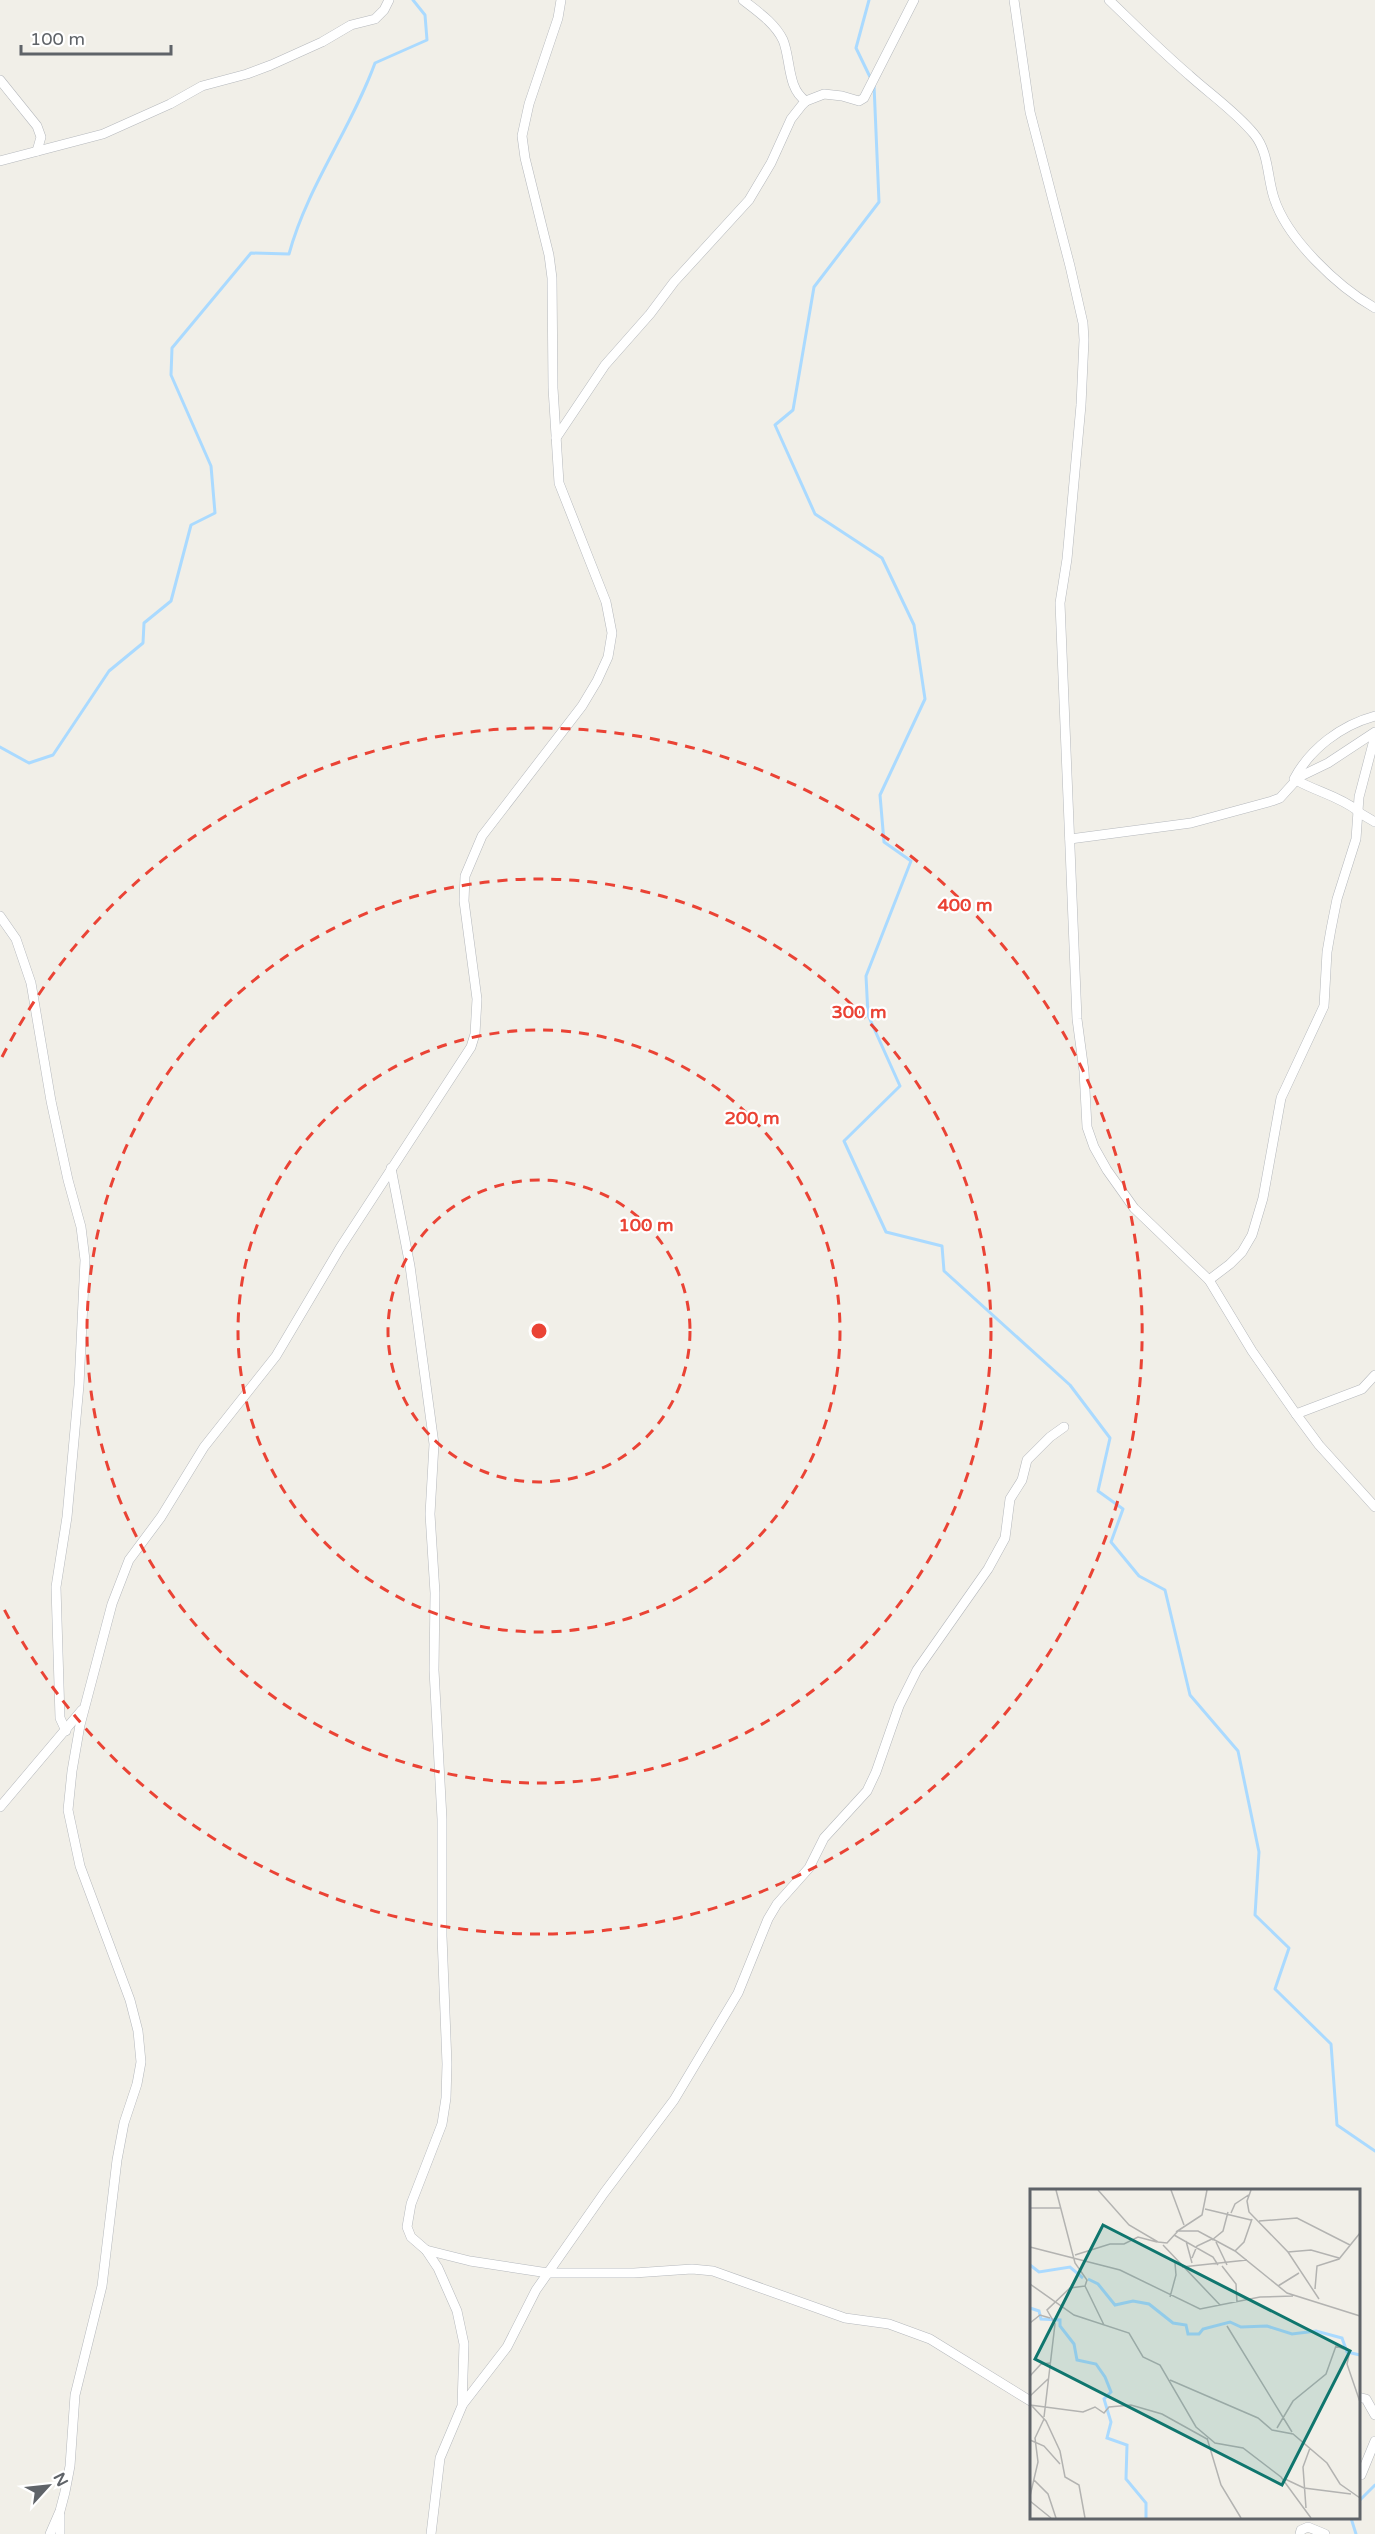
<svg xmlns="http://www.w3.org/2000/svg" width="1375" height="2534" font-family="'Varela Round',sans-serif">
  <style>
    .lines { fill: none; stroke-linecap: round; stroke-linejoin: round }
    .stream { stroke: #aadaff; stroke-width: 3 }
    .minor-casing { stroke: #b5b8bc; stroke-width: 10 }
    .minor { stroke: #fff; stroke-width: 9 }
    .ring { fill: none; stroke: #ea4335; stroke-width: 3; stroke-dasharray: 10 8 }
    .inset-river { fill: none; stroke: #aadaff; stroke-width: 3 }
    .inset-road { fill: none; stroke: #b3b3b1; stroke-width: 1.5 }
    .view { fill: #0f766e; fill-opacity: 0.15; stroke: #0f766e; stroke-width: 3 }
    .inset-edge { fill: none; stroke: #5f6368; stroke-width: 3 }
    .centre { fill: #ea4335; stroke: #fff; stroke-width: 3 }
    .ring-label { font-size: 18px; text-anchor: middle; font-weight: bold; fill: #ea4335; stroke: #fff; stroke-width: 4.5; stroke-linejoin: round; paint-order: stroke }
  </style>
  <rect width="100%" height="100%" fill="#f1efe8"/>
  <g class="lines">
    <g class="stream">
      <polyline points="869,0 856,48 871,79"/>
      <polyline points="874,85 879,202 814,287 793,410 775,425 815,514 882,558 914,625 925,699 880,795 884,842 911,861 866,976 868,1015 900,1086 844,1141 886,1232 942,1246 944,1271 1070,1385 1110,1438 1098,1491 1123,1509 1111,1542 1139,1576 1165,1590 1190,1695 1238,1751 1259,1852 1255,1915 1289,1948 1275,1989 1331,2044 1337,2125 1375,2151"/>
      <path d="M 0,747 L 29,763 L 53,755 L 109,671 L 143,643 L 144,623 L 171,601 L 191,525 L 215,513 L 211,466 L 171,375 L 172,348 L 251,253 L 289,254 C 307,187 351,129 375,63 L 427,40 L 425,15 L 413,0"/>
      <polyline points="1358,2502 1375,2485"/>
      <polyline points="1351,2518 1356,2534"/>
    </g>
    <defs>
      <g id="minor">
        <path d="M 743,0 C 757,11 775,23 783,40 C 791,59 787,89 806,101"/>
        <polyline points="1014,0 1030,112 1070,266 1083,323 1084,340 1081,405 1067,559 1060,603 1077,1019 1084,1071 1087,1127 1094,1147 1107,1170 1134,1208 1209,1280 1252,1351 1296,1414 1319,1445 1375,1507"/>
        <path d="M 1109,0 C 1135,25 1161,51 1189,75 C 1210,94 1236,112 1254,134 C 1269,152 1267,177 1274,198 C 1287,239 1338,287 1375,308"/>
        <polyline points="0,80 37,126 41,137 37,151"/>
        <polyline points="0,161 103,134 170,104 202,86 247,74 271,65 322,42 351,25 375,19 384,10 389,0"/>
        <polyline points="556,438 605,365 650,314 674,282 749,200 771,163 791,119 802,105 806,101 824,94 842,96 859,101 864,98 914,0"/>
        <path d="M 1294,779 C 1310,749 1341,725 1375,716"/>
        <path d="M 1296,780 C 1317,792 1339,796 1358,811"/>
        <polyline points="1358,812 1375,822"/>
        <polyline points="1070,839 1191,823 1272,801 1280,798 1299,777 1328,763 1375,732"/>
        <polyline points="0,916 16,939 31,983 51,1101 68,1180 81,1227 85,1260 79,1385 67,1517 56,1587 60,1718 66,1731"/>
        <polyline points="391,1168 410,1266 434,1444 430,1514 435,1593 434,1670 442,1819 442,1936 447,2064 446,2098 442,2124 411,2204 407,2227 411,2237 426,2250 438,2268 457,2311 464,2344 462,2406 440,2458 431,2534"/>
        <polyline points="1209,1280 1230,1264 1242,1252 1252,1235 1263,1198 1281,1098 1324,1006 1327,952 1331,929 1337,899 1356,839 1359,797 1375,736"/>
        <polyline points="1296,1414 1362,1389 1375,1375"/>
        <polyline points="0,1807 82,1710"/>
        <polyline points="426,2250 470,2261 548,2273 634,2273 692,2269 713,2271 845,2318 889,2324 930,2339 1032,2402"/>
        <polyline points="1358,2397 1366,2399 1375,2415"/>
        <polyline points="463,2404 507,2347 536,2290 604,2193 674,2100 738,1993 768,1919 777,1904 809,1868 824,1838 867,1791 876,1772 899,1706 917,1670 988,1569 1005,1538 1010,1499 1022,1480 1027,1460 1050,1437 1064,1427"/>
        <polyline points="1361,2475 1375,2441"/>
        <polyline points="60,2515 60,2534"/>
        <polyline points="50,2534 60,2511 65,2492 70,2466 75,2395 102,2286 117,2160 124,2123 137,2084 141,2062 138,2031 130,2000 80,1866 68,1810 72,1771 80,1725 112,1604 129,1560 161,1517 204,1447 276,1356 340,1248 471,1047 475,1034 477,999 464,901 465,876 482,836 582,706 597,681 608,657 612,633 606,602 559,483 553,388 552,278 549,255 525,158 522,136 529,104 558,18 561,0"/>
        <polyline points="1300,2534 1301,2530 1308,2527 1325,2534"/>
      </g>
    </defs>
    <use href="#minor" class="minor-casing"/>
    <use href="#minor" class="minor"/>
  </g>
  <g class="ring">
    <circle cx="539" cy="1331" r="151"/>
    <circle cx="539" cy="1331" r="301"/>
    <circle cx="539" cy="1331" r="452"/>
    <path d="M2 1057A603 603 0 1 1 2 1605"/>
  </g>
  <g transform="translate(1030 2189)">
    <rect width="330" height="330" fill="#f1efe8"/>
    <path class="inset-river" d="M 0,76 L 9,83 L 40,78 L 53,89M 58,90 L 68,95 L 85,116 L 103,112 L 119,115 L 143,134 L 156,136 L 158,145 L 169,145 L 173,140 L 200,133 L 211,138 L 237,137 L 262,145 L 286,142 L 312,149 L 317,163 L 330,166M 0,119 L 9,122 L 11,130 L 30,131 L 30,137 L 44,155 L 47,171 L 66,175 L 75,188 L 81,203 L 74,210 L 81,233 L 77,249 L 97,256 L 96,290 L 116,314 L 116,329"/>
    <path class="inset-road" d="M 26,1 L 45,74 L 57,91 L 55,97 L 74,136M 68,1 L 99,36 L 128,53 L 137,54 L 148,42 L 168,42 L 205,62 L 257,104 L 330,127M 141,1 L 154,36M 221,1 L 217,12 L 219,23 L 258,63 L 289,110M 0,19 L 30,19M 175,20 L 221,31M 201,24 L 205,15 L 220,5M 229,32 L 267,29 L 320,56M 146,43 L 172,26 L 177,1M 144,46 L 183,68 L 188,76M 182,51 L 193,42 L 198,23M 156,52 L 162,74M 186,53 L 197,76M 133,56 L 190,116M 0,58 L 90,81 L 170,120 L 230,108 L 263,107M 205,62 L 214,53 L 222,30M 258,63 L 281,61 L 309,69M 45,66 L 80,55 L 94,55 L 108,48 L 127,53M 162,69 L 167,57 L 182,50M 192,77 L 206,95 L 207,114M 152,78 L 217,71M 0,95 L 44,126 L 99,144 L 113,168 L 130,176 L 166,238 L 185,254 L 213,259 L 251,288 L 281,329M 248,97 L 269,84M 285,100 L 287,77 L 309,70 L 330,44M 140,108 L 146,86 L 145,74M 0,134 L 10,126 L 20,129M 197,137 L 262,243M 319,166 L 317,175 L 330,213M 0,187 L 11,175 L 21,174M 140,191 L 228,229 L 242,241 L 263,245 L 297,274 L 310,295 L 330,309M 0,207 L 18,190M 0,216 L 53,223 L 65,218 L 74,224 L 79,218 L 101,216 L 132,225 L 177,250M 2,217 L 16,232 L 30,262 L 35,288 L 49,296 L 55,329M 14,228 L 25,135 L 17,121 L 40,99 L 55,97M 247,239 L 263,212 L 296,185 L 306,157 L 314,160M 177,249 L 191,296 L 211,329M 0,251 L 14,257 L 30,275M 255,290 L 274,299 L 321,305M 4,291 L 18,305 L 26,329M 0,307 L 8,273 L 5,249 L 14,230M 0,312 L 21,329M 276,319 L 273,278 L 280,259"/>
    <path class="view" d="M 73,36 L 320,162 L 252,296 L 5,170 Z"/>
    <rect width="330" height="330" class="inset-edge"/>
  </g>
  <circle cx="539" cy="1331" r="9" class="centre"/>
  <g class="ring-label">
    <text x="965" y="911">400 m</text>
    <text x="859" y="1018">300 m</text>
    <text x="752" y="1124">200 m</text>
    <text x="646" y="1231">100 m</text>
  </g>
  <g transform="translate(48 2486) rotate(63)" stroke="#ffffff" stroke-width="4.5" paint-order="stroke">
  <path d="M0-4.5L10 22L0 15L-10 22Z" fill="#5f6368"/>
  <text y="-9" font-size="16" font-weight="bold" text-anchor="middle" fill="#5f6368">N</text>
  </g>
  <path d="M21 45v9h150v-9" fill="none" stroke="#5f6368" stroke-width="3"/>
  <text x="30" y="45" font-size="18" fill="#5f6368" stroke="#ffffff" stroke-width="4.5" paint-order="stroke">100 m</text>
</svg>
